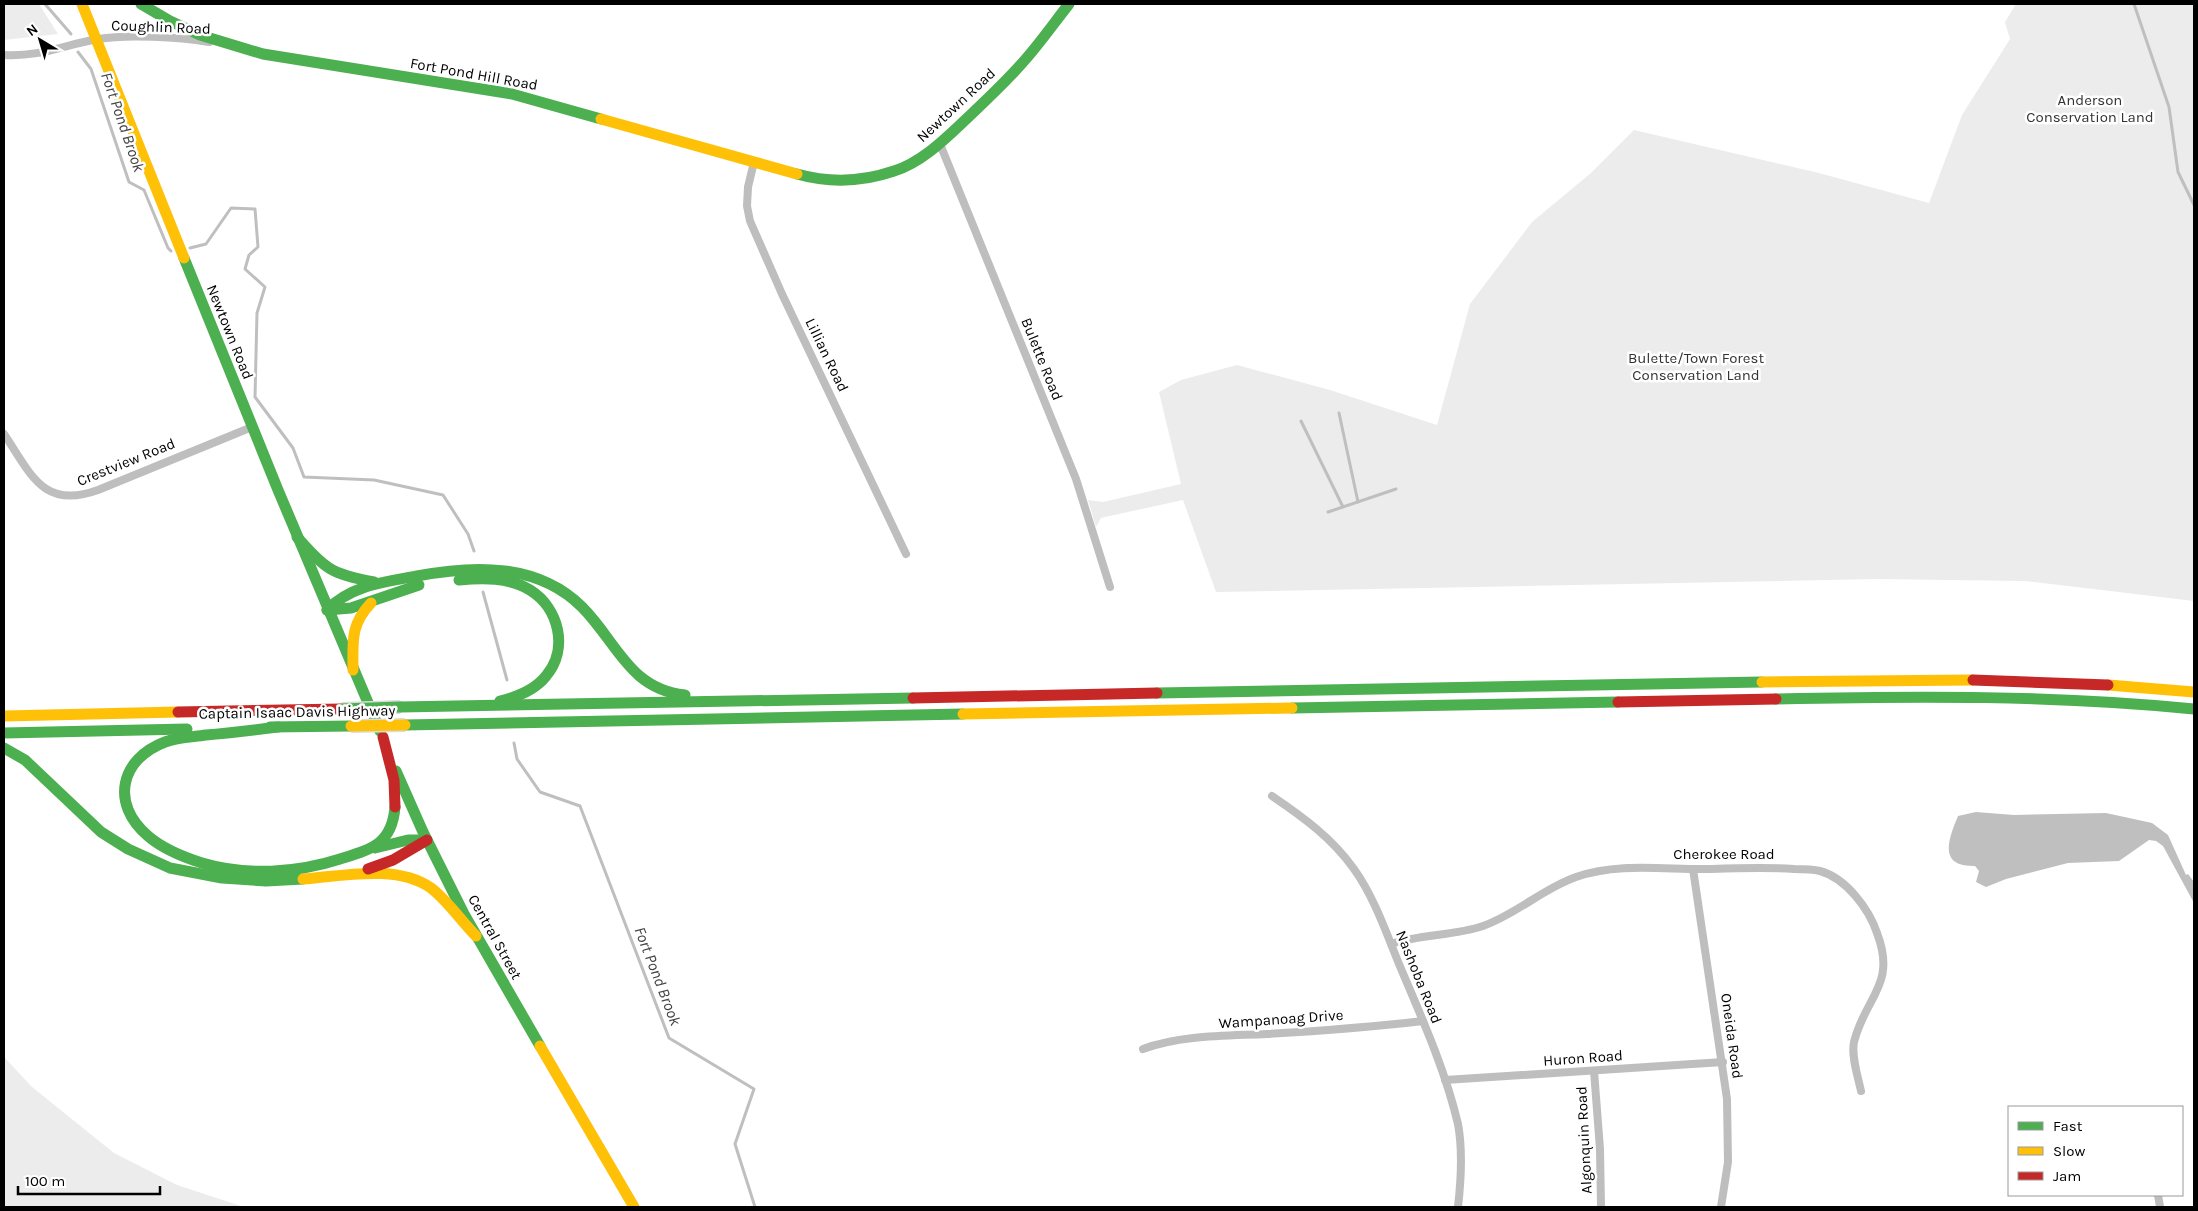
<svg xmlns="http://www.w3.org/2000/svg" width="2198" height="1211" font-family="Karla,sans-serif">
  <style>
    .green { fill: #ececec }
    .water { fill: #bfbfbf }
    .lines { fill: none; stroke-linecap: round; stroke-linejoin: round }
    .stream { stroke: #bfbfbf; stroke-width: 3 }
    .street { stroke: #bebebe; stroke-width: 8 }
    .fast { stroke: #4caf50; stroke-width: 11 }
    .slow { stroke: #ffc107; stroke-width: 11 }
    .jam { stroke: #c62828; stroke-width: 11 }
    .fast-bridge-casing { stroke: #dbdbdb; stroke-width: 14; stroke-linecap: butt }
    .slow-bridge-casing { stroke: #dbdbdb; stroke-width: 14; stroke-linecap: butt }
    .fast-bridge { stroke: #4caf50; stroke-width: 11 }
    .slow-bridge { stroke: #ffc107; stroke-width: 11 }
    .labels { text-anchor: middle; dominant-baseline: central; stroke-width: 5; stroke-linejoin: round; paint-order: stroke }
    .street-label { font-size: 15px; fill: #000; stroke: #fff }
    .park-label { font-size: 15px; fill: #333; stroke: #fff }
    .water-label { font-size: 16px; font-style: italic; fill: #444; stroke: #fff }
  </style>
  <rect width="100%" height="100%" fill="#fff"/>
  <g class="green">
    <polygon points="4,4 39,4 58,34 4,40"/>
    <polygon points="2016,4 2194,4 2194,601 2025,581 1876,579 1216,592 1183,500 1105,517 1101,518 1096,527 1088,500 1103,502 1181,484 1159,392 1181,380 1237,365 1330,390 1437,425 1470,304 1532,222 1591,173 1634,130 1819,173 1929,203 1962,115 2010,39 2005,22"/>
    <polygon points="4,1057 32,1087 114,1153 177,1185 244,1207 4,1207"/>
  </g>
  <path class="water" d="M 1976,812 L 2014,815 L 2106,813 L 2152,823 L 2168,835 L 2186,875 L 2188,874 L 2194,882 L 2194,903 L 2163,846 L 2156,841 L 2149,840 L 2119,861 L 2068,863 L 2006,879 L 1986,887 L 1976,882 L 1979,871 L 1975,866 C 1938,867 1948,840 1958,816 Z"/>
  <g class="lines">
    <g class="stream">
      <polyline points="45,4 71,34"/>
      <polyline points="2134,4 2169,107 2178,172 2194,205"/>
      <polyline points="78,52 91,69 129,182 144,190 168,248 171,251"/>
      <polyline points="190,248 206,244 231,208 255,209 258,247 249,255 245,269 265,287 257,313 255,397 293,448 304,477 374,480 443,495 468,534 474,551"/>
      <polyline points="1339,413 1358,502"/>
      <polyline points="1301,421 1343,507"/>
      <polyline points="1328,512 1396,489"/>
      <polyline points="483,592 507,680"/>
      <polyline points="514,743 517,759 540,792 580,806 669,1038 754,1089 735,1144 755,1207"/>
    </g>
    <g class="street">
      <path d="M 4,55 C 41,57 63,45 98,39 C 128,34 178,37 209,42"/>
      <polyline points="940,144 1076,479 1110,587"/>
      <polyline points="754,162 748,187 747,206 750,221 782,294 906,554"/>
      <path d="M 4,434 C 31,474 43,510 98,490 L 252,427"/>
      <path d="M 1272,796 C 1303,817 1332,838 1354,869 C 1374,897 1386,932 1399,964 C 1421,1016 1445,1069 1458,1124 C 1463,1151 1461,1181 1458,1207"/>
      <polyline points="1693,869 1727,1099 1728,1162 1721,1207"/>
      <path d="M 1391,944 C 1421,934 1453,936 1483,926 C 1517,914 1542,889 1576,877 C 1619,862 1666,870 1711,869 C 1739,868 1766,867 1794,869 C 1802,869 1812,869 1820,871 C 1846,878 1869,909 1877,933 C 1897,985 1865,997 1854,1042 C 1851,1056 1858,1077 1861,1091"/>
      <path d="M 1143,1049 C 1181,1035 1226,1036 1267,1034 C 1319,1031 1371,1027 1423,1021"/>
      <polyline points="1594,1071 1600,1149 1601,1207"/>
      <polyline points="1445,1080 1723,1062"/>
      <polyline points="2158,1195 2160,1207"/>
    </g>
    <g class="fast">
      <polyline points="141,4 170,21 200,35 263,54 512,94 601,119"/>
      <path d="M 797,174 C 829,183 862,182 894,171 C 920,163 943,141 962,123 C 983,103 1005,83 1024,61 C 1040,43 1054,23 1069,4"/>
      <polyline points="184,258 278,490 380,731"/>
      <path d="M 297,537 C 326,569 330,574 374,582"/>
      <path d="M 459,580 C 482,578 509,577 530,590 C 559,608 569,649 546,676 C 535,690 517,697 500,701"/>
      <path d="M 327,610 C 351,585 385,582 417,576 C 474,565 538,563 582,607 C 617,642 629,689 685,695"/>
      <polyline points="327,610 351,608 419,585"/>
      <polyline points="1157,693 1762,682"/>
      <path d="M 1776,699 C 1915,696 2055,695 2194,709"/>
      <polyline points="400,707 913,698"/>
      <polyline points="1292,708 1618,702"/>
      <polyline points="405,725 963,714"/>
      <polyline points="270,727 351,726"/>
      <path d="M 278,727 C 254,730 230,733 206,735 C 193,737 178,737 165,742 C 120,759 110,804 148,836 C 163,849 183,857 202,863 C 246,876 297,873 340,859 C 372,849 392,844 395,807"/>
      <polyline points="4,733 187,729"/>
      <polyline points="4,748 25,760 101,832 128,849 170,868 222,878 266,881 303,879"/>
      <polyline points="396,771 423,832 464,914 540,1046"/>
      <polyline points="375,848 408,840 427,840"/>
    </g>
    <g class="slow">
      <polyline points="82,4 184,258"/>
      <polyline points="601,119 797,174"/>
      <path d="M 353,670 C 353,642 350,625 371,603"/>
      <polyline points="1762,682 1973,680"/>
      <polyline points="2108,685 2194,692"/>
      <polyline points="963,714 1292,708"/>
      <polyline points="4,716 178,712"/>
      <path d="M 303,879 C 343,876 397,864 431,888 C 447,900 462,922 476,936"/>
      <polyline points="540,1046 634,1207"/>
    </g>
    <g class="jam">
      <polyline points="1973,680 2108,685"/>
      <polyline points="913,698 1157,693"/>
      <polyline points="1618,702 1776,699"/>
      <polyline points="178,712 342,709"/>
      <polyline points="383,737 394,780 395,807"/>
      <polyline points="368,869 393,860 427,840"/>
    </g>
    <defs>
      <polyline id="fast-bridge" points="342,709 400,707"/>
      <polyline id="slow-bridge" points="351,726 405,725"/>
    </defs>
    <use href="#fast-bridge" class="fast-bridge-casing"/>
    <use href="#slow-bridge" class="slow-bridge-casing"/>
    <use href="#fast-bridge" class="fast-bridge"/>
    <use href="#slow-bridge" class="slow-bridge"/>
  </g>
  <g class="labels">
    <g class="street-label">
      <text transform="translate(161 27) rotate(2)">Coughlin Road</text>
      <text transform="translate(474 74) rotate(10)">Fort Pond Hill Road</text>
      <text transform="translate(956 105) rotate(-43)">Newtown Road</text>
      <text transform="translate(230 332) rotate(68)">Newtown Road</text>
      <text transform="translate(827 355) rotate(64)">Lillian Road</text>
      <text transform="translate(1042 359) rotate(68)">Bulette Road</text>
      <text transform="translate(126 462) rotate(-22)">Crestview Road</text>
      <text transform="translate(297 712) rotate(-1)">Captain Isaac Davis Highway</text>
      <text x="1724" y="854">Cherokee Road</text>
      <text transform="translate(495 937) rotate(61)">Central Street</text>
      <text transform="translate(1419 977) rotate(68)">Nashoba Road</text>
      <text transform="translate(1281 1019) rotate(-4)">Wampanoag Drive</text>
      <text transform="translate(1732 1036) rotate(82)">Oneida Road</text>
      <text transform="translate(1583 1058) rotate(-4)">Huron Road</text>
      <text transform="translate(1584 1140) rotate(-93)">Algonquin Road</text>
    </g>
    <g class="park-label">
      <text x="2090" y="100">Anderson<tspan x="2090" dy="17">Conservation Land</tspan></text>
      <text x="1696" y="358">Bulette/Town Forest<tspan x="1696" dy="17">Conservation Land</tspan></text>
    </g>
    <g class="water-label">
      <text transform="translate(123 122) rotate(71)">Fort Pond Brook</text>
      <text transform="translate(658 976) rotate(69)">Fort Pond Brook</text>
    </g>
  </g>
  <rect width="2198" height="1211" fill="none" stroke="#000000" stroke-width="10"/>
  <rect x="2008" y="1106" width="175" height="90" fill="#ffffff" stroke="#999999"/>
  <rect x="2018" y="1122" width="25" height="8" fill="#4caf50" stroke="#999999"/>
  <text x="2053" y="1131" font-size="15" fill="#000000">Fast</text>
  <rect x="2018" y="1147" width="25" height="8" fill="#ffc107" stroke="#999999"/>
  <text x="2053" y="1156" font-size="15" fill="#000000">Slow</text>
  <rect x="2018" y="1172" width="25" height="8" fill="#c62828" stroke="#999999"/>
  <text x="2053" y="1181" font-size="15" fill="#000000">Jam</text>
  <g transform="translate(40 40) rotate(322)" stroke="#ffffff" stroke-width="4" paint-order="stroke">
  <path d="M0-4L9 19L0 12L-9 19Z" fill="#000000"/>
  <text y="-8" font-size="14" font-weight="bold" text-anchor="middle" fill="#000000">N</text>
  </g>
  <path d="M18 1186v8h142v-8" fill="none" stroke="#000000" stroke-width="2.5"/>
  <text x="25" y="1186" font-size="15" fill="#000000" stroke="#ffffff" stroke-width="4" paint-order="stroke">100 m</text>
</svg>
